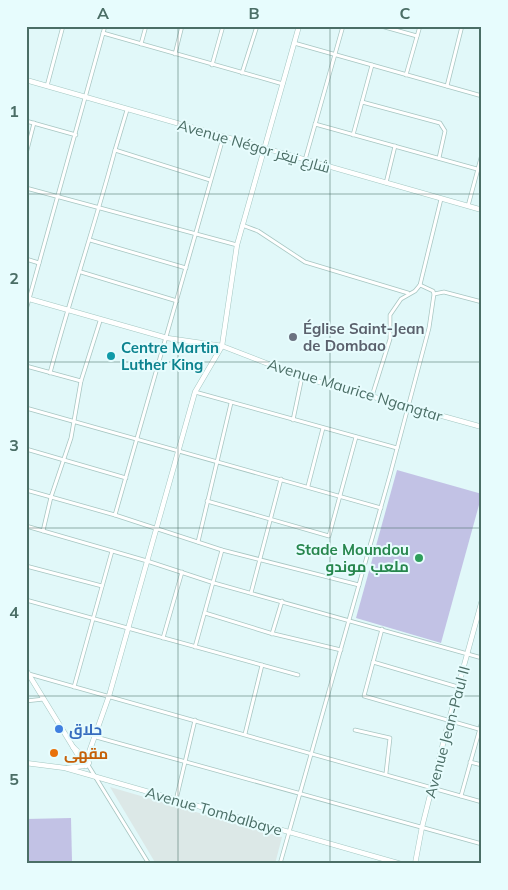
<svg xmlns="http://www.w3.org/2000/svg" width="508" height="890" font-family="Mulish,Cairo,sans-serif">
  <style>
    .industrial { fill: #dce8e7 }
    .green { fill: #c2c2e5 }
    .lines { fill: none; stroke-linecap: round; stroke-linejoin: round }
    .street-casing { stroke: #a7c6c2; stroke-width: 4.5 }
    .secondary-casing { stroke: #a3c7c2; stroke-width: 5.5 }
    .street { stroke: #fff; stroke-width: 3 }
    .secondary { stroke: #fff; stroke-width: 4.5 }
    .grid { fill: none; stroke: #4b6e66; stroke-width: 1; stroke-opacity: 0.55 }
    .worship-dot { fill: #6b7280; stroke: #e7fcfd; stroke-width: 2 }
    .culture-dot { fill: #0f9aa8; stroke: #e7fcfd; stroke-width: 2 }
    .leisure-dot { fill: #2e9e5b; stroke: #e7fcfd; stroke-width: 2 }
    .shop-dot { fill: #3f7fe0; stroke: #e7fcfd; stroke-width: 2 }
    .food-dot { fill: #e8710a; stroke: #e7fcfd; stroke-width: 2 }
    .labels { text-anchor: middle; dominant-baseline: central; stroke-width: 4; stroke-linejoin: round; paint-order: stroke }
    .street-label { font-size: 15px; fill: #4b6e66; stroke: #e7fcfd }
    .worship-label { font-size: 15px; font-weight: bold; fill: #5b616d; stroke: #e7fcfd; text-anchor: start }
    .culture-label { font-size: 15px; font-weight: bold; fill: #0d838f; stroke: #e7fcfd; text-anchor: start }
    .leisure-label { font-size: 15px; font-weight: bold; fill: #27864d; stroke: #e7fcfd; text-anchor: end }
    .shop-label { font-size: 15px; font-weight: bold; fill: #366cbe; stroke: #e7fcfd; text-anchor: start }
    .food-label { font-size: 15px; font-weight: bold; fill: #c56008; stroke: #e7fcfd; text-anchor: start }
    .neatline { fill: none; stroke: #4b6e66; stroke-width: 2 }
    .grid-label { font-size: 16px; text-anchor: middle; font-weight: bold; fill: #4b6e66 }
  </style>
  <rect width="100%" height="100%" fill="#e1f8f9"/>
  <polygon class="industrial" points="110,787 282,837 275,864 156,864"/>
  <g class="green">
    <polygon points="397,470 482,494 441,643 356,618"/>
    <polygon points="71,818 72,861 26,862 26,819"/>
  </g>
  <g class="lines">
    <defs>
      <g id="street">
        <polyline points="381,26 417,36"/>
        <polyline points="103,33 283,84"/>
        <polyline points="294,43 482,96"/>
        <polyline points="141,44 146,26"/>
        <polyline points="175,54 182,26"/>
        <polyline points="212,65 223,26"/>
        <polyline points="242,73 257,26"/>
        <polyline points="406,75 420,26"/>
        <polyline points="47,86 63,26"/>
        <polyline points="447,86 462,26"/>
        <polyline points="362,102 440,123 445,131 439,158"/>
        <polyline points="127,110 115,150 210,180"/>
        <polyline points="26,121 76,135"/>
        <polyline points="315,124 477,169"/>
        <polyline points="353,135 372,65"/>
        <polyline points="26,154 34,123"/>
        <polyline points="305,160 343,26"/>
        <polyline points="386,183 395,146"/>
        <polyline points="26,188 237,245"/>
        <polyline points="468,206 482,154"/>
        <polyline points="242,225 258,231 305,262 408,293"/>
        <polyline points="90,240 186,268"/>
        <polyline points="26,259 39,263"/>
        <polyline points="81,272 177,301"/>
        <polyline points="434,294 444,292 482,302"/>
        <polyline points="26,310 105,26"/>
        <polyline points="26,366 81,381"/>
        <path d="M 50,373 C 70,298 95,225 115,150"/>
        <polyline points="195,392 397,448"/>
        <polyline points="372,396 390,339 390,315 401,299 415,291 420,285 441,199"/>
        <polyline points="26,408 381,508"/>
        <polyline points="293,420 302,377"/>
        <polyline points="26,449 126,478"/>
        <polyline points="308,486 323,428"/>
        <polyline points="26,490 115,515 222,550 359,585"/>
        <polyline points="207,501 329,536 356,437"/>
        <polyline points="115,515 223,138"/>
        <polyline points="26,526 147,561 214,583 482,658"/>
        <polyline points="43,531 51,497 71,438 81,381 100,321"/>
        <polyline points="198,542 231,403"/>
        <polyline points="26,566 102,586"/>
        <polyline points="251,593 281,479"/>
        <polyline points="26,600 298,675"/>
        <polyline points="205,613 270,633 341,650"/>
        <polyline points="382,629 364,696 482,730"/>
        <polyline points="272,634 282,601"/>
        <polyline points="163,638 182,572"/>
        <polyline points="195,647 222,550"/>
        <polyline points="373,662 458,687"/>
        <polyline points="29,674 482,802"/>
        <polyline points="74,687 112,551"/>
        <polyline points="26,701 44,699"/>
        <polyline points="355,730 390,738 386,773"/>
        <polyline points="245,734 262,665"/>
        <polyline points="96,737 482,844"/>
        <polyline points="470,762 482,765"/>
        <polyline points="88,765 149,864"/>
        <polyline points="461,796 482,721"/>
        <polyline points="176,800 195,720"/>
        <polyline points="280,864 390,475 429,328 434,294 433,291 420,285"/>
      </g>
      <g id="secondary">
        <polyline points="26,80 482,210"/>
        <polyline points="26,298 167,338 222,346 302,377 482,427"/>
        <polyline points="26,670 81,760 81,764 86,766 89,763 87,758 81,760"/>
        <polyline points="73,747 85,758"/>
        <polyline points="87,758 109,696 195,392 222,346 237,245 299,26"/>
        <polyline points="26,763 65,768 401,864"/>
        <polyline points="67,768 83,766"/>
        <polyline points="415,864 422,827 449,720 482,600"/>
      </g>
    </defs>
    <use href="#street" class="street-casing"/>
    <use href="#secondary" class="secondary-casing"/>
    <use href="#street" class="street"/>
    <use href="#secondary" class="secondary"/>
  </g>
  <path class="grid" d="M 178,26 L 178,864M 330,26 L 330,864M 26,194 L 482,194M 26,362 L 482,362M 26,528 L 482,528M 26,696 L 482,696"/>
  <circle class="worship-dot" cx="293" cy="337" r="5"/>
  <circle class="culture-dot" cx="111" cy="356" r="5"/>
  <circle class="leisure-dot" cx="419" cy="558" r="5"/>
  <circle class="shop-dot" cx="59" cy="729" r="5"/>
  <circle class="food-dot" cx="54" cy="753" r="5"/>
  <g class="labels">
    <g class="street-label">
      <text transform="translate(254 146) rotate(16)">Avenue Négor شارع نيغر</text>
      <text transform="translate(355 390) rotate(17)">Avenue Maurice Ngangtar</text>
      <text transform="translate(447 732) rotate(-75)">Avenue Jean-Paul II</text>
      <text transform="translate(214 811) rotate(16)">Avenue Tombalbaye</text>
    </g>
    <g class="worship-label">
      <text x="303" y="328">Église Saint-Jean<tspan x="303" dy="17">de Dombao</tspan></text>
    </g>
    <g class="culture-label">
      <text x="121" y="347">Centre Martin<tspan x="121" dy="17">Luther King</tspan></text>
    </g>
    <g class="leisure-label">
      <text x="409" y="549">Stade Moundou<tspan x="409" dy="17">ملعب موندو</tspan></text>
    </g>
    <g class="shop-label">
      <text x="69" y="729">حلاق</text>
    </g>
    <g class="food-label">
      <text x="64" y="753">مقهى</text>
    </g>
  </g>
  <rect width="508" height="890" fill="none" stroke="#e7fcfd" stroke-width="55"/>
  <rect x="28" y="28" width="452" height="834" class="neatline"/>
  <g class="grid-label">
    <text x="103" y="19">A</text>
    <text x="254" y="19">B</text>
    <text x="405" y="19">C</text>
    <text x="14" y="117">1</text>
    <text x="14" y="284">2</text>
    <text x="14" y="451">3</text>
    <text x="14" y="618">4</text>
    <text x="14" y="785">5</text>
  </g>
</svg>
